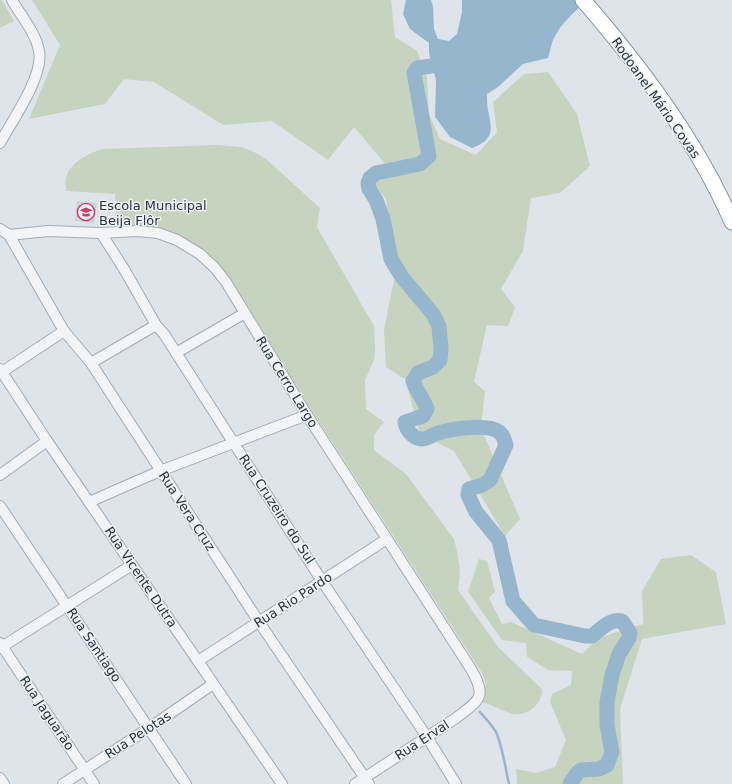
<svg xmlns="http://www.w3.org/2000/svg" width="732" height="784" font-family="'DejaVu Sans',sans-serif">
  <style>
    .built { fill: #ccd3dc }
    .green { fill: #c6d4bf }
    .water { fill: #96b6ce }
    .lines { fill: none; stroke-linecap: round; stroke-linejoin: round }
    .stream { stroke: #96b6ce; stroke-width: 2.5 }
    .river { stroke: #96b6ce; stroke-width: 15 }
    .minor-casing { stroke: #a4abb4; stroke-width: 12 }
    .highway-casing { stroke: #8493a2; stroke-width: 17 }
    .minor { stroke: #f2f4f7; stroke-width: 10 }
    .highway { stroke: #fff; stroke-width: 15 }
    .labels { text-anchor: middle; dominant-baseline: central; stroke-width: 3; stroke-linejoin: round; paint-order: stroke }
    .street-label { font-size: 13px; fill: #263342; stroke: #eef3f7 }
    .poi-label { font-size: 13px; fill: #263342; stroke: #eef3f7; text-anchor: start }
  </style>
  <rect width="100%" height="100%" fill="#dfe4ea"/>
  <polygon class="built" points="77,201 97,203 94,223 75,221"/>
  <g class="green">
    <polygon points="0,0 2,0 14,21 0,28"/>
    <polygon points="32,0 391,0 395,37 417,51 427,78 429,114 440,139 476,155 497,132 493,102 524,74 548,72 577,114 590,166 560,193 531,198 523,251 501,289 515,307 508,326 487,325 474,382 485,391 481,428 520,519 505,536 454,451 420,434 405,379 386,367 384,329 397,266 386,199 373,183 386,165 354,127 328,160 272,121 223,125 154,82 124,79 105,104 29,119 60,45"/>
    <path d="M 217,145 L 242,147 L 254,152 L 265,158 L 320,208 L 317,227 L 374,326 L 375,349 L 374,360 L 365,380 L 366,409 L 384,422 L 374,435 L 374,450 L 406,474 L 454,539 L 458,556 L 460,573 L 458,590 L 498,647 L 542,689 C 543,703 528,717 513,714 C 503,711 493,706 483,702 L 486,684 L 482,673 L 219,267 L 208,256 L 143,229 L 117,223 L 115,194 L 66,191 C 66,187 65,182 66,178 C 69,163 89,153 102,149 Z"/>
    <polygon points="691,555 716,572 726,624 642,639 620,709 623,784 517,784 516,769 536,773 555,767 566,740 550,702 552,694 571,685 572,671 548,670 527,657 526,643 502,640 468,592 479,559 487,561 495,592 489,598 502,624 511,622 582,654 598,638 643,624 642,591 661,559"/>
  </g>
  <path class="water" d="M 406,0 L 431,0 L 433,6 L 434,29 L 438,39 L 449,41 L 457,34 L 462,12 L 462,0 L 588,0 C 574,12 561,23 553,40 C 551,45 550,52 548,58 L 523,64 L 498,87 L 487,94 C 487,99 487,105 488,110 C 492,130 495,139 472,148 L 450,137 L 435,117 L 436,80 L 431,63 L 429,52 L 429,43 L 410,29 L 403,14 Z"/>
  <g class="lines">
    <path class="stream" d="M 480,712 C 486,719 492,725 496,732 C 503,748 505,767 509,784"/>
    <path class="river" d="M 451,59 L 432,66 L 417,68 L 414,73 L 429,156 L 420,164 L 376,173 L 370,178 L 368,183 L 369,189 L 376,200 L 383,219 L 391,259 L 402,277 L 433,314 L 439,326 L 441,349 L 440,360 L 433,367 L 418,373 L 413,381 C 416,391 424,399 427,409 L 423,416 L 405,422 C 406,429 412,438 421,439 C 426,440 432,435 438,433 C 451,429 488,423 499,432 C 504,435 504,440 506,445 L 490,480 L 482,485 L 469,489 L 468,495 L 476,512 L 499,540 L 513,601 L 534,625 L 585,636 L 592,636 C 601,629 610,618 622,621 L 630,633 L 629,638 L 619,654 L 612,675 L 607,702 L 607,725 L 612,752 L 607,765 L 599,769 L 581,770 L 578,772 L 570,784"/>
    <defs>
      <g id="minor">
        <path d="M 0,143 C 12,121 44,76 39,51 C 36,33 21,16 12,0"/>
        <path d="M 0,229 L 9,235 L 48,231 L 101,233 L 137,231 L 158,233 L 177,240 L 200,254 L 215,268 L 226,282 L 307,415 L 471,669 C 487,697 480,700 456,718 L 355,784"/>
        <polyline points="101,233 124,269 156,325 164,334 322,581 427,737 456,784"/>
        <polyline points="9,235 64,331 91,363 259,622 369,784"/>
        <polyline points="176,353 245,313"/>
        <polyline points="91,363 156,325"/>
        <polyline points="0,369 47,441 89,502 282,784"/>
        <polyline points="2,372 64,331"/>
        <polyline points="0,475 47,441"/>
        <polyline points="89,502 160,471 307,415"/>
        <polyline points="0,506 186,784"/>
        <polyline points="0,643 94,784"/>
        <polyline points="0,648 132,565"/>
        <polyline points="198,661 387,539"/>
        <polyline points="0,778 4,784"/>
        <polyline points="63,784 149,728 213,684"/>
      </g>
      <path id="highway" d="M 583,0 C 640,66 697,141 732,222"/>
    </defs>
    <use href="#minor" class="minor-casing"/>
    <use href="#highway" class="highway-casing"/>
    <use href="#minor" class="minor"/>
    <use href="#highway" class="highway"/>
  </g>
  <defs>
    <symbol id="school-ring" viewBox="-11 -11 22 22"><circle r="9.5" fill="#eef3f7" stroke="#dc365d" stroke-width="1.5"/><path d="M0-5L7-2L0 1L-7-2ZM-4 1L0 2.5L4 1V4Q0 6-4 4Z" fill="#dc365d"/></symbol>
  </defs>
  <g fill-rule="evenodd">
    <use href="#school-ring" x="76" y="202" width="20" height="20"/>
  </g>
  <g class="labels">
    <g class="street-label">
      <text transform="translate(656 98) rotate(55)">Rodoanel Mário Covas</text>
      <text transform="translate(287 382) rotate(58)">Rua Cerro Largo</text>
      <text transform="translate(277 509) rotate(57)">Rua Cruzeiro do Sul</text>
      <text transform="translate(187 511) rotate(57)">Rua Vera Cruz</text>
      <text transform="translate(141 577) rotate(56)">Rua Vicente Dutra</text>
      <text transform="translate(293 600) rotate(-33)">Rua Rio Pardo</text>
      <text transform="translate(94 645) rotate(56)">Rua Santiago</text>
      <text transform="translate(47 713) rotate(56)">Rua Jaguarão</text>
      <text transform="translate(138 735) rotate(-33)">Rua Pelotas</text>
      <text transform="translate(422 740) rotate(-33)">Rua Erval</text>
    </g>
    <g class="poi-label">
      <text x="99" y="205">Escola Municipal<tspan x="99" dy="15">Beija Flôr</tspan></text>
    </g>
  </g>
</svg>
